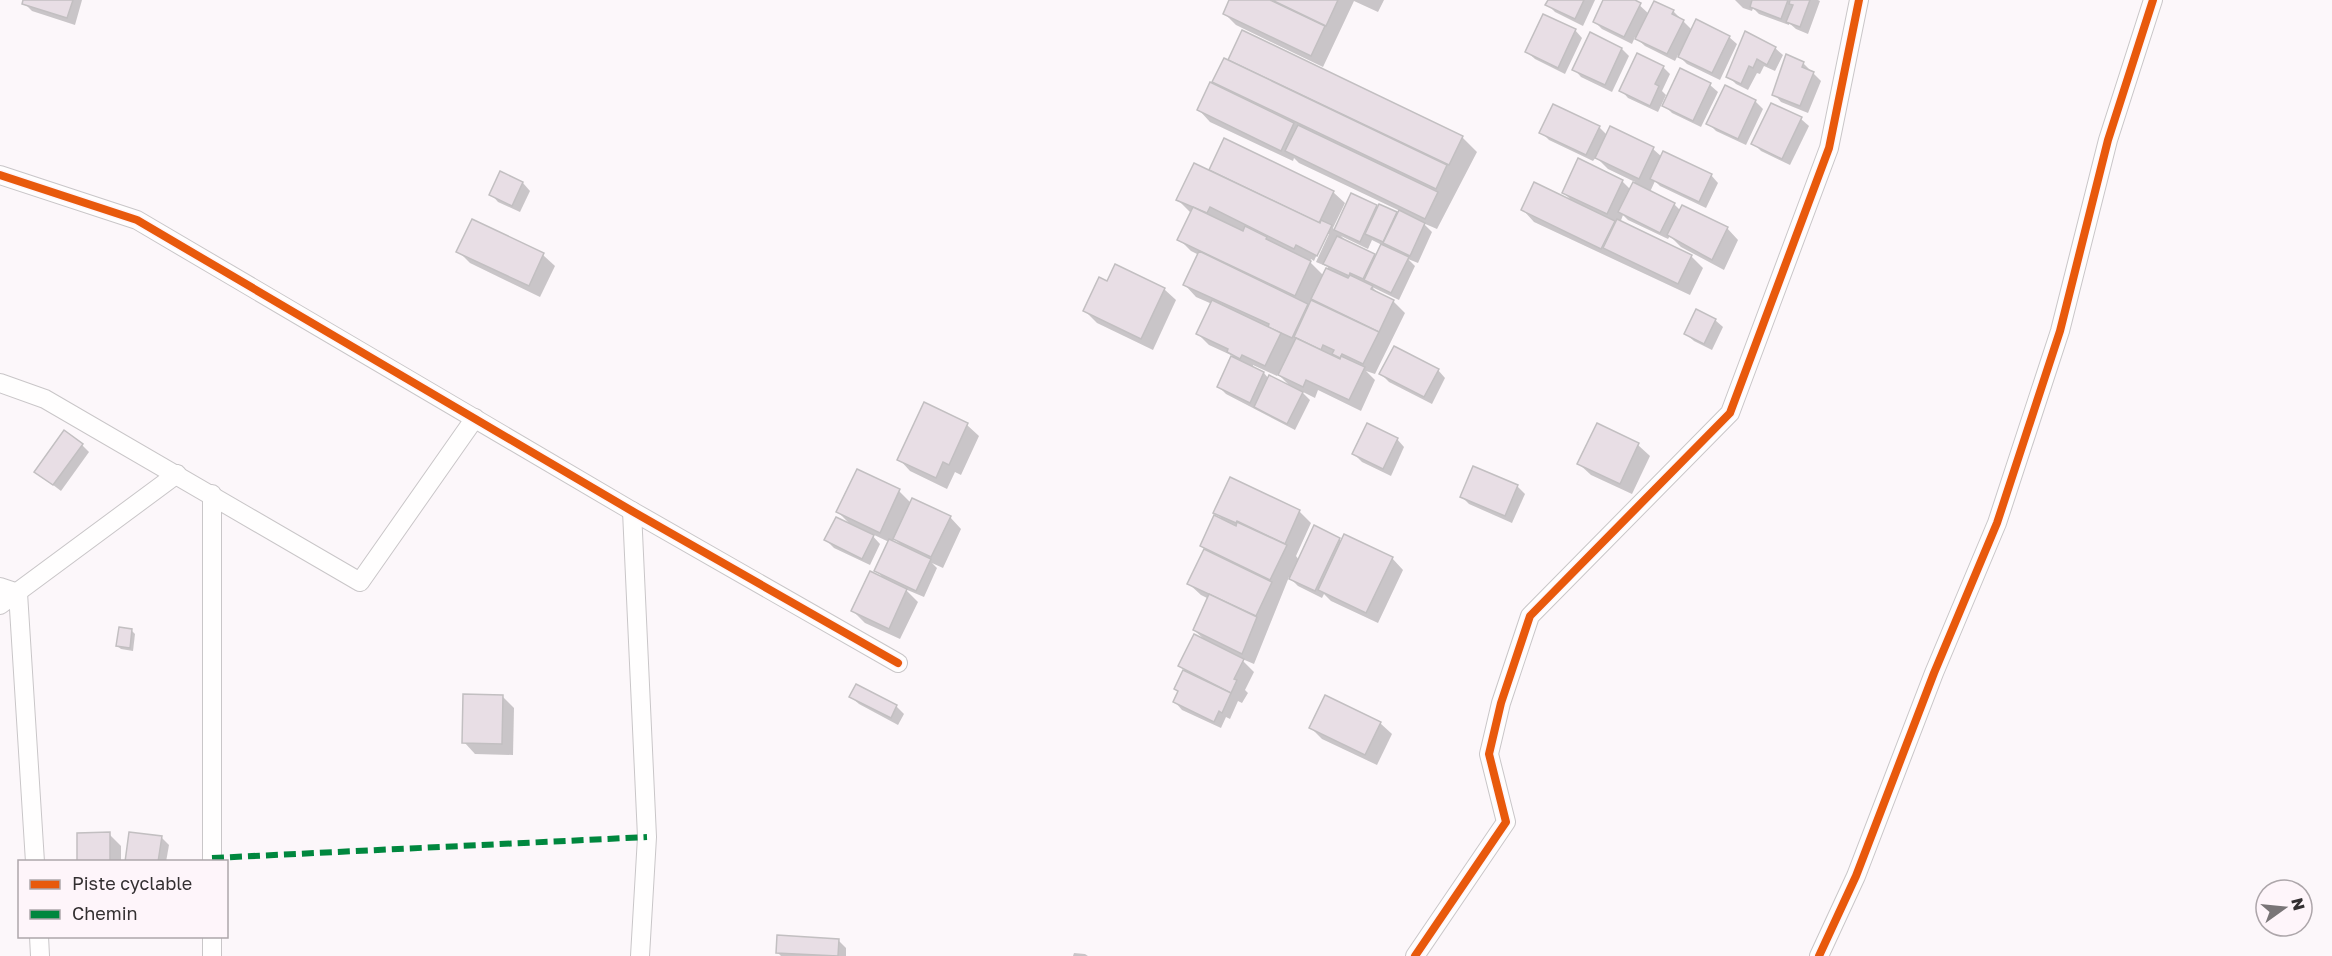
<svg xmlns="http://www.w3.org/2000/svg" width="2332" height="956" font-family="'Golos Text',sans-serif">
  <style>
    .shadow { fill: #0003; fill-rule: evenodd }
    .building { fill: #e8dee5; stroke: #c2bfc1; stroke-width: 1.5 }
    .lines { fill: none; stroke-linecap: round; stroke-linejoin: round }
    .minor-casing { stroke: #c9c6c8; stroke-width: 20 }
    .minor { stroke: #fffefe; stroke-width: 18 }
    .quiet { stroke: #00873e; stroke-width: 6; stroke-dasharray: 12 6; stroke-linecap: butt }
    .cycleway-casing { stroke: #fef5fa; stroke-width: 11 }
    .cycleway { stroke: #e8590c; stroke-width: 8 }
  </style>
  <rect width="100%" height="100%" fill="#fcf7fa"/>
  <g class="shadow">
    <polygon points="25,0 82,0 75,25 32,11 24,3"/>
    <polygon points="1231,0 1384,0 1378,12 1354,1 1323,67 1236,25 1225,14"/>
    <polygon points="1549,0 1595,0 1583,26 1555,12 1547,4"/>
    <polygon points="1605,0 1636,0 1636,2 1649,14 1673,11 1692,30 1729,37 1737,44 1720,80 1687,64 1678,55 1675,61 1645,46 1635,37 1632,44 1602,29 1595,22"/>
    <polygon points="1735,0 1818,0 1820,1 1808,34 1796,29 1789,23 1789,25 1759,14 1753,8 1752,11 1743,8"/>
    <polygon points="1575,30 1582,38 1565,74 1535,59 1527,52"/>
    <polygon points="1775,48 1783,55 1775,71 1764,66 1760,74 1757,73 1748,90 1736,84 1728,76"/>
    <polygon points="1622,49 1629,56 1612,92 1581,77 1574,69"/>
    <path d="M 1225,60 L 1462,137 L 1477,152 L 1437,229 L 1423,223 L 1432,232 L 1418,263 L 1408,259 L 1415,266 L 1399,300 L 1372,287 L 1380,295 L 1393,301 L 1405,313 L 1375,374 L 1366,371 L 1375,380 L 1361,411 L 1318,390 L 1315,398 L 1301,391 L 1310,400 L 1295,430 L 1226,394 L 1218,386 L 1233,356 L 1209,345 L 1198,334 L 1212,304 L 1196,297 L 1185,285 L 1199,255 L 1191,251 L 1179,239 L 1191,213 L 1178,200 L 1216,175 L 1210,170 L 1333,192 L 1345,203 L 1333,228 L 1335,231 L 1352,195 L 1379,208 L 1380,206 L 1398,214 L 1400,211 L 1299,163 L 1294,158 L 1293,161 L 1210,122 L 1199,110 L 1222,89 L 1214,82 ZM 1326,234 L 1329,234 L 1316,262 L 1328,267 L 1324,276 L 1310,262 L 1311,259 L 1314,261 ZM 1341,236 L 1368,249 L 1372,240 L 1382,245 L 1376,257 L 1347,242 ZM 1253,365 L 1277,376 L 1278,374 L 1292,388 L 1269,379 L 1264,373 L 1253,368 Z"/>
    <polygon points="1803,63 1821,81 1808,113 1781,102 1774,94"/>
    <polygon points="1663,67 1670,74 1662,91 1666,95 1658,112 1628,98 1621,90"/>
    <polygon points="1681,70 1710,85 1718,92 1701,127 1672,113 1664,105"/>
    <polygon points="1726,87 1755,101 1763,109 1746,145 1716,131 1708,123"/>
    <polygon points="1801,119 1809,126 1790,165 1761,151 1753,143"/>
    <polygon points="1599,127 1607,135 1610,128 1653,149 1662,157 1711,175 1718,183 1706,208 1660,186 1655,181 1650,192 1674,204 1681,211 1727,228 1738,240 1724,270 1681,247 1670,236 1668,239 1628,220 1623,215 1620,223 1691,256 1703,268 1690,295 1534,222 1523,210 1572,201 1564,193 1622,181 1631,190 1635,182 1608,169 1596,157 1593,161 1549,140 1541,132"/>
    <polygon points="501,173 523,183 530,191 520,212 498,202 491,194"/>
    <polygon points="472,221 543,255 555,266 540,297 470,263 458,251"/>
    <polygon points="1108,283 1164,289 1176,300 1153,350 1097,323 1085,311"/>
    <polygon points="1715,320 1723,327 1712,350 1694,341 1686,334"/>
    <polygon points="1438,370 1445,378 1432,404 1389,382 1381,374"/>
    <polygon points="925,404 967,425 979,436 961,475 955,472 947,489 910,471 899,459"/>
    <polygon points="1597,425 1638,445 1650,456 1632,494 1591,475 1579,464"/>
    <polygon points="1397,439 1404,447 1391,476 1362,462 1354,454"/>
    <polygon points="82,445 89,452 61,491 36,472"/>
    <path d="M 857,471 L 899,491 L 911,503 L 950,517 L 961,529 L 943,568 L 932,563 L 937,568 L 924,597 L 905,589 L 918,602 L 900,639 L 865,623 L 853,611 L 884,579 L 876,570 L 889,542 L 870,533 L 880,544 L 870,565 L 834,548 L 826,540 L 851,525 L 838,512 ZM 894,538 L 903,547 L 892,543 Z"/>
    <polygon points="1231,479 1300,512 1311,523 1296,556 1299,560 1339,539 1342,542 1392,558 1403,570 1378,623 1331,601 1324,594 1322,598 1298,586 1289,577 1254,664 1240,658 1254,672 1245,690 1248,693 1242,703 1238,701 1230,719 1226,717 1221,728 1182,710 1175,702 1179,692 1176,689 1185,670 1180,665 1206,641 1194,630 1209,599 1201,595 1189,584 1205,549 1202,546 1224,521 1215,512"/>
    <polygon points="1517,486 1525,494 1512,523 1469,504 1461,496"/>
    <polygon points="132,631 135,634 133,651 121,649 117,646"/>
    <polygon points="502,696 514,708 513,755 475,754 464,742"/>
    <polygon points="851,697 896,706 904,714 898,725 859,704"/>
    <polygon points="1380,723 1392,734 1377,765 1322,739 1311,728"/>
    <polygon points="109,834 121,846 121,862 78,862"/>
    <polygon points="161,837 169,845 166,862 127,862"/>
    <polygon points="839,941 846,948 846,956 781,956 777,952"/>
    <polygon points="1074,953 1085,954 1088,956 1073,956"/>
  </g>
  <g class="building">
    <polygon points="23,0 73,0 67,18 22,4"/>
    <polygon points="1229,0 1270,0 1325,26 1311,56 1223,14"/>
    <polygon points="1272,0 1338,0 1326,26"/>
    <polygon points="1548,0 1584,0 1575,19 1545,5"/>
    <polygon points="1603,0 1635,0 1641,3 1624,37 1593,22"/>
    <polygon points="1752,0 1788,0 1781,19 1750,7"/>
    <polygon points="1790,0 1810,0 1800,27 1786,22 1793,5 1789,4"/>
    <polygon points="1654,1 1674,10 1672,14 1684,20 1667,54 1635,39"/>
    <polygon points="1543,14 1576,29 1558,68 1525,52"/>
    <polygon points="1696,19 1730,36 1712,73 1678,57"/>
    <polygon points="1242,30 1463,136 1449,165 1228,60"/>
    <polygon points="1745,31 1776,47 1767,65 1757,59 1753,68 1749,66 1741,84 1726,77"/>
    <polygon points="1590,32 1622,48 1605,85 1572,70"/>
    <polygon points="1637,53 1664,66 1655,84 1659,86 1650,106 1619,91"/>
    <polygon points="1786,54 1804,62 1802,67 1814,72 1800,106 1772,95"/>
    <polygon points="1224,58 1447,165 1436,189 1212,82"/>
    <polygon points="1680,68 1711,83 1693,121 1662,106"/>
    <polygon points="1210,82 1294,123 1281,151 1197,110"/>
    <polygon points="1725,85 1756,100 1738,139 1706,124"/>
    <polygon points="1771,103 1802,117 1782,159 1751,144"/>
    <polygon points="1553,104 1600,126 1586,155 1539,133"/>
    <polygon points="1298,125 1438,192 1425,219 1285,151"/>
    <polygon points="1610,126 1654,147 1639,179 1595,158"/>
    <polygon points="1224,138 1334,191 1319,223 1209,170"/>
    <polygon points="1663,151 1712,174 1699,202 1650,179"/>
    <polygon points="1578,158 1623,180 1607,214 1562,193"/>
    <polygon points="1194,163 1320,223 1321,220 1332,225 1317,256 1296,245 1294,249 1210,207 1207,213 1176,200"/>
    <polygon points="500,171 523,182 512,206 489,195"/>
    <polygon points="1534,182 1615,221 1601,249 1521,210"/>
    <polygon points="1633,182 1675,203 1660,233 1618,212"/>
    <polygon points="1351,193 1377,205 1360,242 1334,230"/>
    <polygon points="1379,204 1397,212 1383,242 1365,234"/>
    <polygon points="1682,205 1728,227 1712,260 1667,235"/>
    <polygon points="1193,207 1243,231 1245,226 1267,237 1266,239 1311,261 1295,296 1177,240"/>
    <polygon points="1399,210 1425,223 1410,256 1383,243"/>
    <polygon points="472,219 544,253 529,286 456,252"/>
    <polygon points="1617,219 1692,255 1678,284 1603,248"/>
    <polygon points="1337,236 1375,254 1363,279 1350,273 1349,276 1323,264"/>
    <polygon points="1381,244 1409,257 1391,293 1364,280"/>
    <polygon points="1199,251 1308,304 1292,338 1268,327 1269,324 1183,285"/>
    <polygon points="1115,264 1165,288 1141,339 1083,311 1099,277 1107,281"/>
    <polygon points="1326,268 1348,278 1350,275 1373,286 1371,289 1394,300 1379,332 1311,299"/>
    <polygon points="1212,300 1281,333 1265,366 1242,355 1240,359 1227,352 1228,349 1196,334"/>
    <polygon points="1311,300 1379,332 1363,364 1342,354 1340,358 1332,354 1334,350 1323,345 1321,350 1294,337"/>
    <polygon points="1696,309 1716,319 1704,344 1684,334"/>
    <polygon points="1296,338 1340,359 1341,356 1365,367 1349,400 1306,380 1303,387 1278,375"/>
    <polygon points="1394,346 1439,369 1424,397 1379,374"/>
    <polygon points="1231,356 1264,372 1250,403 1217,387"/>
    <polygon points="1269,375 1303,392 1287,424 1254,407"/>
    <polygon points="924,402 968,423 949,465 943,462 936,478 897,460"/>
    <polygon points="1367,423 1398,438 1383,469 1352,454"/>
    <polygon points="1597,423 1639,443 1620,484 1577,464"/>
    <polygon points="64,430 83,444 53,485 34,472"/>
    <polygon points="1473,466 1518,485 1505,516 1460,497"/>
    <polygon points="857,469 900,489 880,533 836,512"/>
    <polygon points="1230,477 1300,510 1285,544 1237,521 1236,523 1213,513"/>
    <polygon points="912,498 951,516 931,557 893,539"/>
    <polygon points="1214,515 1236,526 1237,522 1287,545 1270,580 1200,546"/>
    <polygon points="836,517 874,535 862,559 824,540"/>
    <polygon points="1314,525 1340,538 1315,591 1289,579"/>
    <polygon points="1344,534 1393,557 1366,613 1318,590"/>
    <polygon points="889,539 931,559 916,591 874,571"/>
    <polygon points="1204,549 1272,582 1256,616 1187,584"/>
    <polygon points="870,571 907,589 889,629 851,611"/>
    <polygon points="1209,594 1257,617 1242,654 1193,630"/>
    <polygon points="119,627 132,629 130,648 116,646"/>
    <polygon points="1194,634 1244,659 1234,679 1237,680 1231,693 1178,666"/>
    <polygon points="1183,670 1231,693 1222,713 1219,711 1214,722 1173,702 1178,691 1174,689"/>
    <polygon points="856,684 897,705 891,718 849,697"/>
    <polygon points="463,694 503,695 502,744 462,743"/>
    <polygon points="1325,695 1381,722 1365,755 1309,728"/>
    <polygon points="110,832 110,862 77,862 77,833"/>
    <polygon points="129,832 162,836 158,862 125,862"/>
    <polygon points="777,935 839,939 838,956 776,953"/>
  </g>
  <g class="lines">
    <defs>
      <g id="minor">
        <polyline points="0,175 137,220 632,511 898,663"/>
        <polyline points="0,383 45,399 360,582 475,418"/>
        <polyline points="632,511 647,837 640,956"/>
        <polyline points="0,587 18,593 35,862"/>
        <polyline points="0,605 177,474"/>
        <polyline points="212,862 212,494"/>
        <polyline points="39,936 40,956"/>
        <polyline points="212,936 212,956"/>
        <polyline points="1415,956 1506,822 1489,754 1501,703 1530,616 1730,413 1829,148 1859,0"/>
        <polyline points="1819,956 1856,876 1934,673 1997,523 2060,331 2108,140 2153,0"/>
      </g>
    </defs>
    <use href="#minor" class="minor-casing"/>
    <use href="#minor" class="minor"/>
    <polyline class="quiet" points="212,858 647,837"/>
    <defs>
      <g id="cycleway">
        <polyline points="0,175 137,220 632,511 898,663"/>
        <polyline points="1415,956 1506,822 1489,754 1501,703 1530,616 1730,413 1829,148 1859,0"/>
        <polyline points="1819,956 1856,876 1934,673 1997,523 2060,331 2108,140 2153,0"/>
      </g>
    </defs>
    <use href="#cycleway" class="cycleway-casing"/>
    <use href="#cycleway" class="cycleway"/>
  </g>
  <rect x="18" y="860" width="210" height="78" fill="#fef5fa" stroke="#ada6aa" stroke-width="1.5"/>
  <rect x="30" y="880" width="30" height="9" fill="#e8590c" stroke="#ada6aa" stroke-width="1.5"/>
  <text x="72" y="890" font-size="18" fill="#332f31">Piste cyclable</text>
  <rect x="30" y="910" width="30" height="9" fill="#00873e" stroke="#ada6aa" stroke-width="1.5"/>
  <text x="72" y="920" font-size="18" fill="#332f31">Chemin</text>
  <g transform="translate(2284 908) rotate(75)"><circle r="28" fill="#fef5fa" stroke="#ada6aa" stroke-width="1.5"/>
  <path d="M0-4.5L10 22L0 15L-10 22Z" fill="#797577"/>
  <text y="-9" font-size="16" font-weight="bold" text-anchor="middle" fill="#332f31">N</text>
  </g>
</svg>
